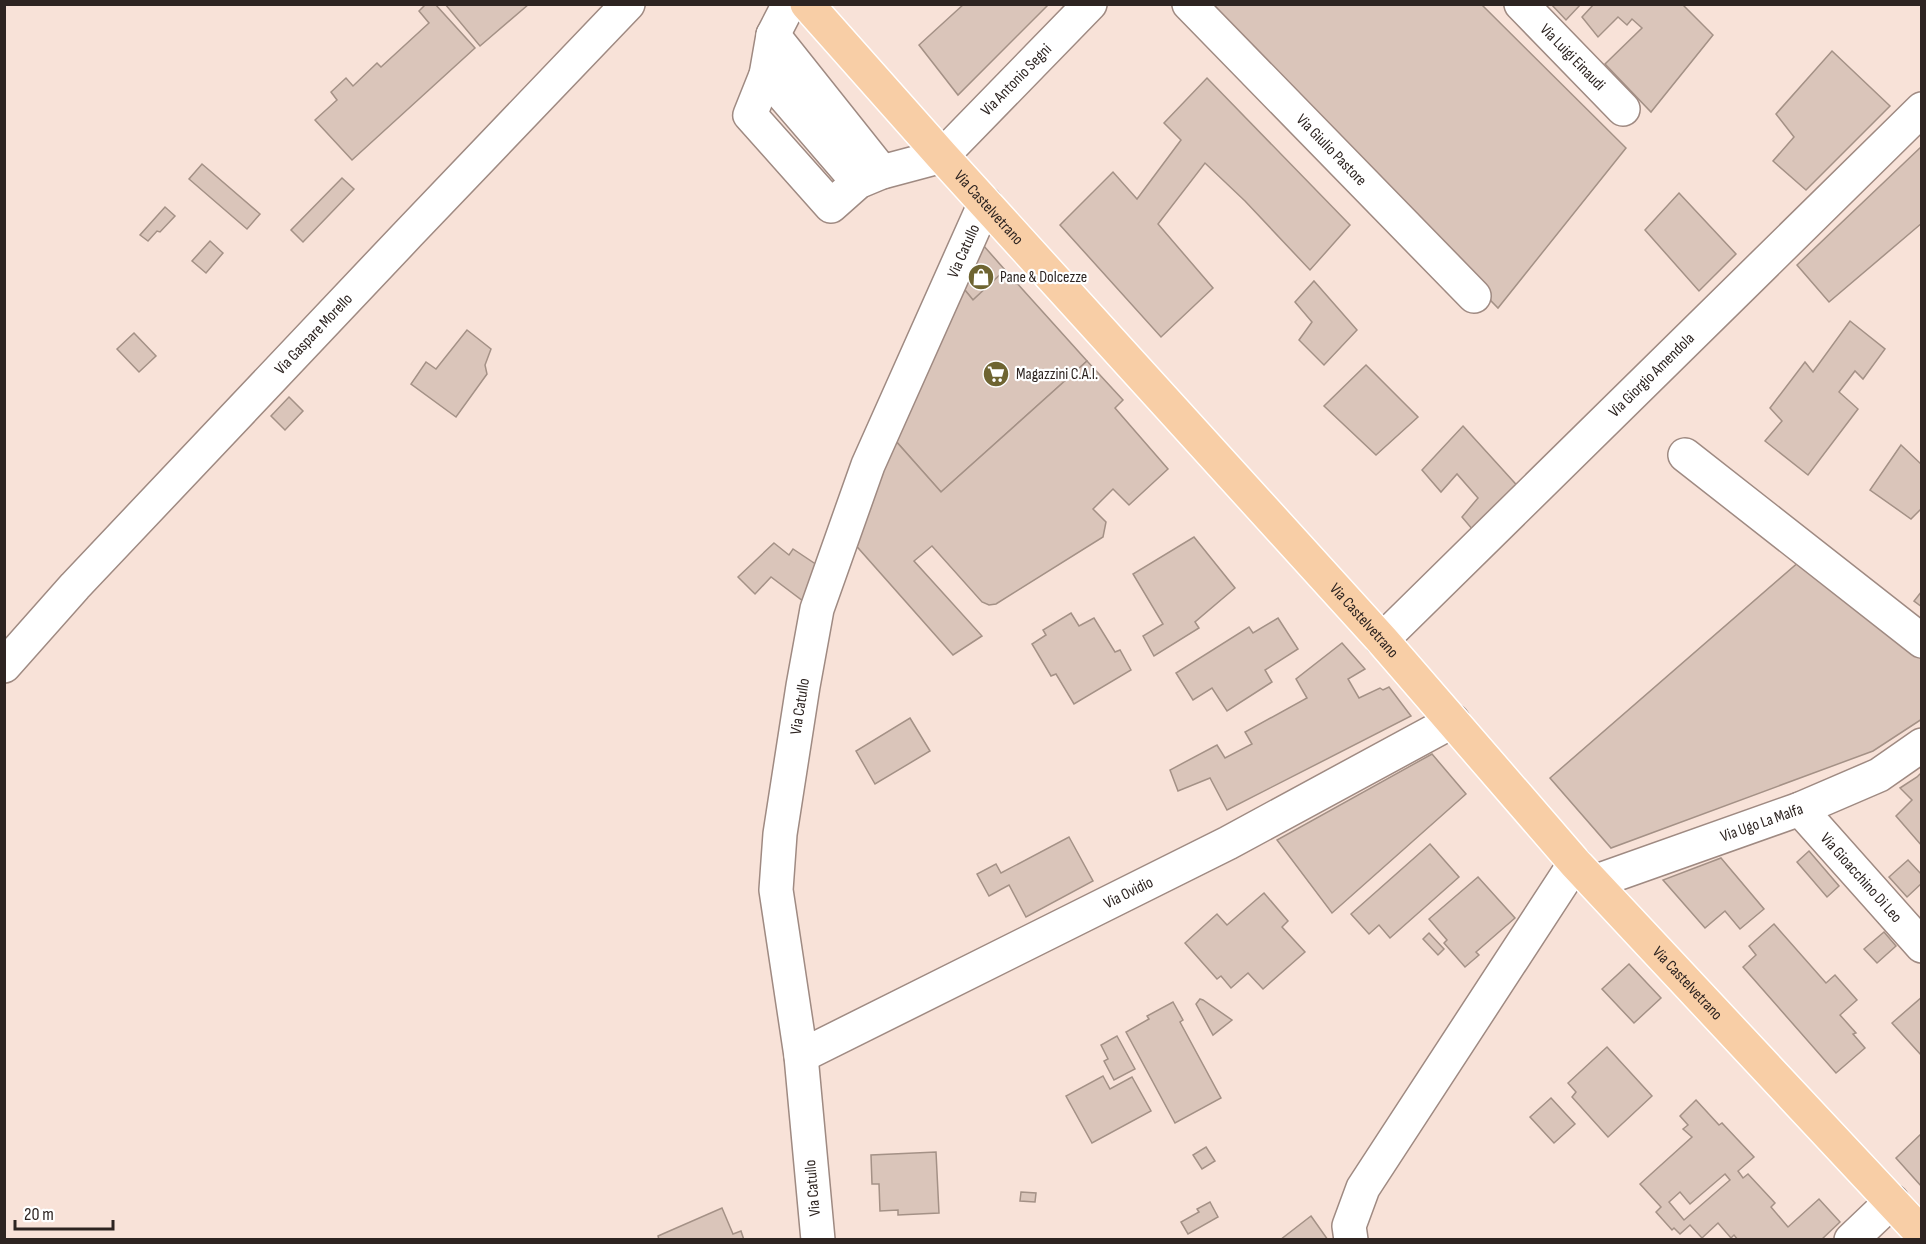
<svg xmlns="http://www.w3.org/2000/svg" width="1926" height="1244" font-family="'Sofia Sans Condensed',sans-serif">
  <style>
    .building { fill: #dac5ba; stroke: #a49186; stroke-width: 1.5; fill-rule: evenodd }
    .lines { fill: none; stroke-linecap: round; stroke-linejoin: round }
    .minor-casing { stroke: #9f8a82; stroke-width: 36 }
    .major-casing { stroke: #fff; stroke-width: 36 }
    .minor { stroke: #fff; stroke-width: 33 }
    .major { stroke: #f8cea6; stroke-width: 33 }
    .labels { text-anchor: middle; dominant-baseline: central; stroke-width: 4.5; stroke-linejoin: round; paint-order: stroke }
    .street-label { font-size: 16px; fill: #2d2421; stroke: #fff }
    .poi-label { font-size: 16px; fill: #2d2421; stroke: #fff; text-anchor: start }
  </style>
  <rect width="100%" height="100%" fill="#f8e2d8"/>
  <g class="building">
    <polygon points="426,4 435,4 475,48 352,160 315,120 337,100 331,92 346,78 353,86 377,63 381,67 429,23 419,11"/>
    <polygon points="445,4 529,4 480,46"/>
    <polygon points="964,4 1049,4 958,95 919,45"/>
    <polygon points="1201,4 1481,4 1626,148 1498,308"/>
    <polygon points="1551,4 1581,4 1566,20"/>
    <polygon points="1594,4 1682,4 1713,35 1651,112 1605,64 1642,28 1632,19 1627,25 1618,17 1598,37 1582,17"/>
    <polygon points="1832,51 1890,106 1806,190 1773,161 1794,137 1776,114"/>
    <polygon points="1207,78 1350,225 1310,270 1245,201 1205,163 1158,224 1213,288 1161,337 1060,225 1113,172 1137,199 1181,140 1164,123"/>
    <polygon points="1922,146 1922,223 1829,302 1797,265"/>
    <polygon points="202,164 260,214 247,229 189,179"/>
    <polygon points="342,178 354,189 303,242 291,230"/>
    <polygon points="1679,193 1736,254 1699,291 1645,230"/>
    <polygon points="165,207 175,216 160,232 157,231 148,241 140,235"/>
    <polygon points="210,241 223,253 206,273 192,261"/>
    <polygon points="983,245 1005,270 973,300 960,284"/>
    <polygon points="1005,270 1087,361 941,492 894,439 960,284 973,300"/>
    <polygon points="1314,281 1357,330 1324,365 1299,340 1312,322 1295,302"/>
    <polygon points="1850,321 1885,349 1863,379 1855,371 1839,392 1858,409 1808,475 1765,441 1782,421 1770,408 1805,362 1813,372"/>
    <polygon points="467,330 491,349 485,365 487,374 456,417 411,384 426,362 436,369"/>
    <polygon points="134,333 156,356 139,372 117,349"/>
    <polygon points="1087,361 1123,400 1115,408 1168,469 1129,505 1113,489 1093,509 1106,522 1103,537 996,604 989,605 982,602 932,546 914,561 982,636 953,655 852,541 894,439 941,492"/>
    <polygon points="1366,365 1418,417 1376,455 1324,406"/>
    <polygon points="289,397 303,411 285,430 271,416"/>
    <polygon points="1463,426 1523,492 1478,536 1462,517 1478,498 1457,474 1441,492 1422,470"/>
    <polygon points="1901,445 1922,465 1922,508 1911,519 1870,490"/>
    <polygon points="1194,537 1235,588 1195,622 1199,628 1154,656 1143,636 1163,624 1133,574"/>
    <polygon points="774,543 789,555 793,549 817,565 803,601 771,577 755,594 738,577"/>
    <polygon points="1800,561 1922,656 1922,719 1873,751 1611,848 1550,778"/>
    <polygon points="1922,591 1922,607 1914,601"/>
    <polygon points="1071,613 1079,626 1094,618 1115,652 1120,650 1131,670 1074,704 1056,674 1051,676 1032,644 1046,635 1043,630"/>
    <polygon points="1278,618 1298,649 1265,670 1272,682 1227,711 1212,688 1193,700 1176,673 1249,627 1253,633"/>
    <polygon points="1342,643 1365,669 1348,679 1359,698 1380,688 1383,690 1389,687 1411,716 1227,810 1210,778 1178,791 1170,770 1217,745 1225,758 1252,744 1245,732 1307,698 1296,679"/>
    <polygon points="910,718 930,751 875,784 856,751"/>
    <polygon points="1432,754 1466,794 1332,913 1277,840"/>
    <polygon points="1922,772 1922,846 1896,816 1912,800 1900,788 1917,777"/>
    <polygon points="1069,837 1093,881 1026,917 1009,885 989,896 977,874 996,864 1001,873"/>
    <polygon points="1430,844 1459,877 1390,938 1379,925 1369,934 1351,914"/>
    <polygon points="1809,851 1839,886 1827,897 1797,862"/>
    <polygon points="1721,858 1764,909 1740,929 1725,911 1705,928 1663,880"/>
    <polygon points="1908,860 1922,875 1922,883 1907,897 1889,877"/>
    <polygon points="1478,877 1515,918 1476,952 1479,955 1465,967 1444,943 1447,940 1429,919"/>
    <polygon points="1264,893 1288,921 1282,927 1305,952 1263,989 1248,973 1231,988 1221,976 1217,979 1185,943 1217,914 1227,925"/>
    <polygon points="1774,924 1826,983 1835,975 1857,1000 1840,1015 1856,1033 1853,1034 1865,1048 1836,1073 1743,967 1756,955 1749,946"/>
    <polygon points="1884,932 1896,946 1877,963 1864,949"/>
    <polygon points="1429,933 1444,949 1438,955 1423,939"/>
    <polygon points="1629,964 1661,998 1634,1023 1602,989"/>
    <polygon points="1922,997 1922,1056 1892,1023"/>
    <polygon points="1200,999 1203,1000 1232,1020 1213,1035 1196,1004"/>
    <polygon points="1173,1002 1183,1020 1180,1022 1221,1098 1175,1123 1126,1032 1149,1019 1147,1016"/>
    <polygon points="1117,1036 1135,1069 1114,1080 1104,1061 1108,1059 1101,1045"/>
    <polygon points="1607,1047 1652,1096 1608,1137 1572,1097 1576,1092 1568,1083"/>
    <polygon points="1103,1076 1110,1089 1132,1077 1151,1111 1092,1143 1066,1096"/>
    <polygon points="1551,1098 1575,1124 1554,1143 1530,1117"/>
    <path d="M 1696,1100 L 1719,1125 L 1722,1123 L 1754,1157 L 1738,1171 L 1743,1178 L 1748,1174 L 1775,1203 L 1771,1207 L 1788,1227 L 1819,1199 L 1840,1222 L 1821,1240 L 1738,1240 L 1734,1235 L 1731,1238 L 1718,1223 L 1702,1238 L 1690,1225 L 1680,1234 L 1674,1228 L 1672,1230 L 1656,1212 L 1661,1207 L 1640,1184 L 1692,1137 L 1683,1129 L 1688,1125 L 1680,1116 ZM 1725,1174 L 1730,1180 L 1684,1220 L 1669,1202 L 1680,1192 L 1690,1204 Z"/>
    <polygon points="1922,1133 1922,1187 1896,1158"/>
    <polygon points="1206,1147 1215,1161 1202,1169 1193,1155"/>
    <polygon points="936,1152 939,1213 898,1215 898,1210 880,1211 879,1184 872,1184 871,1155"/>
    <polygon points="1021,1192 1036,1193 1035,1202 1020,1201"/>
    <polygon points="1210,1202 1218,1217 1188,1234 1181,1222 1199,1212 1197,1209"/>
    <polygon points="722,1208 733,1234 741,1231 744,1240 659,1240 658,1236"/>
    <polygon points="1311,1216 1328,1240 1280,1240"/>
  </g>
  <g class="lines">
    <defs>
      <g id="minor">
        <path id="s1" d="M 789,4 L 773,35 L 766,75 L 750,115 L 831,206 L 858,182 L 882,172 L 942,156 L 1090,4"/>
        <path id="s2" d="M 1189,4 L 1474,296"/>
        <path id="s3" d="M 1521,4 L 1623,109"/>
        <polyline points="773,35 882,172"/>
        <polyline points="766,75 858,182"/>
        <polyline points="1685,455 1922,641"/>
        <path id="s4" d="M 1382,640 L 1922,109"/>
        <path id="s5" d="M 4,666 L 75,586 L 409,233 L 628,4"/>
        <path id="s6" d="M 1800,809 L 1922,946"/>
        <path id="s7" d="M 1594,882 L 1800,809 L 1879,775 L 1922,745"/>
        <path id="s8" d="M 801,1056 L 1228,843 L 1453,721"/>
        <path id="s9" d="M 818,1240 L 801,1056 L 776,890 L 780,834 L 803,686 L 817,609 L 868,465 L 985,203"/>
        <polyline points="1351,1240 1349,1226 1363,1188 1575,863"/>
        <polyline points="1851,1240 1892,1201"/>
      </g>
      <g id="major">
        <path id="s10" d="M 807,4 L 942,156 L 1382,640 L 1575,863 L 1922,1234"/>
      </g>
    </defs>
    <use href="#minor" class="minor-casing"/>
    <use href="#major" class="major-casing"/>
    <use href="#minor" class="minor"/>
    <use href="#major" class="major"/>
  </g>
  <defs>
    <symbol id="shop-disc" viewBox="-11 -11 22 22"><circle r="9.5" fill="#6e6431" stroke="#fff"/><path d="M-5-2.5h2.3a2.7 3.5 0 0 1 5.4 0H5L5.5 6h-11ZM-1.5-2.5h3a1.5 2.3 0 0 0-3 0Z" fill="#fff"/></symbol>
    <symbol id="supermarket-disc" viewBox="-11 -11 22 22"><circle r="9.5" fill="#6e6431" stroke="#fff"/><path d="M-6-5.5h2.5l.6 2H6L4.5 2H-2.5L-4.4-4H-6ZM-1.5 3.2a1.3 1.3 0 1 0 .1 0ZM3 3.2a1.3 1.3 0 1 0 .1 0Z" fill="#fff"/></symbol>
  </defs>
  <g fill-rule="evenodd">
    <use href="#shop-disc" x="966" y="262" width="30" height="30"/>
    <use href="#supermarket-disc" x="981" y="359" width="30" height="30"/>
  </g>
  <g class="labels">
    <g class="street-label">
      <text stroke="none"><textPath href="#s3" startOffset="74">Via Luigi Einaudi</textPath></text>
      <text stroke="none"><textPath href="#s1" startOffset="471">Via Antonio Segni</textPath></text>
      <text stroke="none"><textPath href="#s2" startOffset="204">Via Giulio Pastore</textPath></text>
      <text stroke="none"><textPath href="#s10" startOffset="273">Via Castelvetrano</textPath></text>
      <text stroke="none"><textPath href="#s9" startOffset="1024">Via Catullo</textPath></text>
      <text stroke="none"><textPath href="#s5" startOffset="454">Via Gaspare Morello</textPath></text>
      <text stroke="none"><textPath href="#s4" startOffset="378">Via Giorgio Amendola</textPath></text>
      <text stroke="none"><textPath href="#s10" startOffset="831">Via Castelvetrano</textPath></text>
      <text stroke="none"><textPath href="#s9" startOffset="538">Via Catullo</textPath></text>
      <text stroke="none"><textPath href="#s7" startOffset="178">Via Ugo La Malfa</textPath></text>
      <text stroke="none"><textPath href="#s6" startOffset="92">Via Gioacchino Di Leo</textPath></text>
      <text stroke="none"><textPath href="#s8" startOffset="366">Via Ovidio</textPath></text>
      <text stroke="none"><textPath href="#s10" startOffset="1317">Via Castelvetrano</textPath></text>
      <text transform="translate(813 1188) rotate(-95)">Via Catullo</text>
    </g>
    <g class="poi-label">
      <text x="1000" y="277">Pane &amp; Dolcezze</text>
      <text x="1016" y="374">Magazzini C.A.I.</text>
    </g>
  </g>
  <rect width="1926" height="1244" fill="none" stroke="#2d2421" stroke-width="12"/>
  <path d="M15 1220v9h98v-9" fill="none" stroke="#2d2421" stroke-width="3"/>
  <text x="24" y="1220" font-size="18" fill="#2d2421" stroke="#ffffff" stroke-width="4.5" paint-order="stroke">20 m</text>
</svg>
